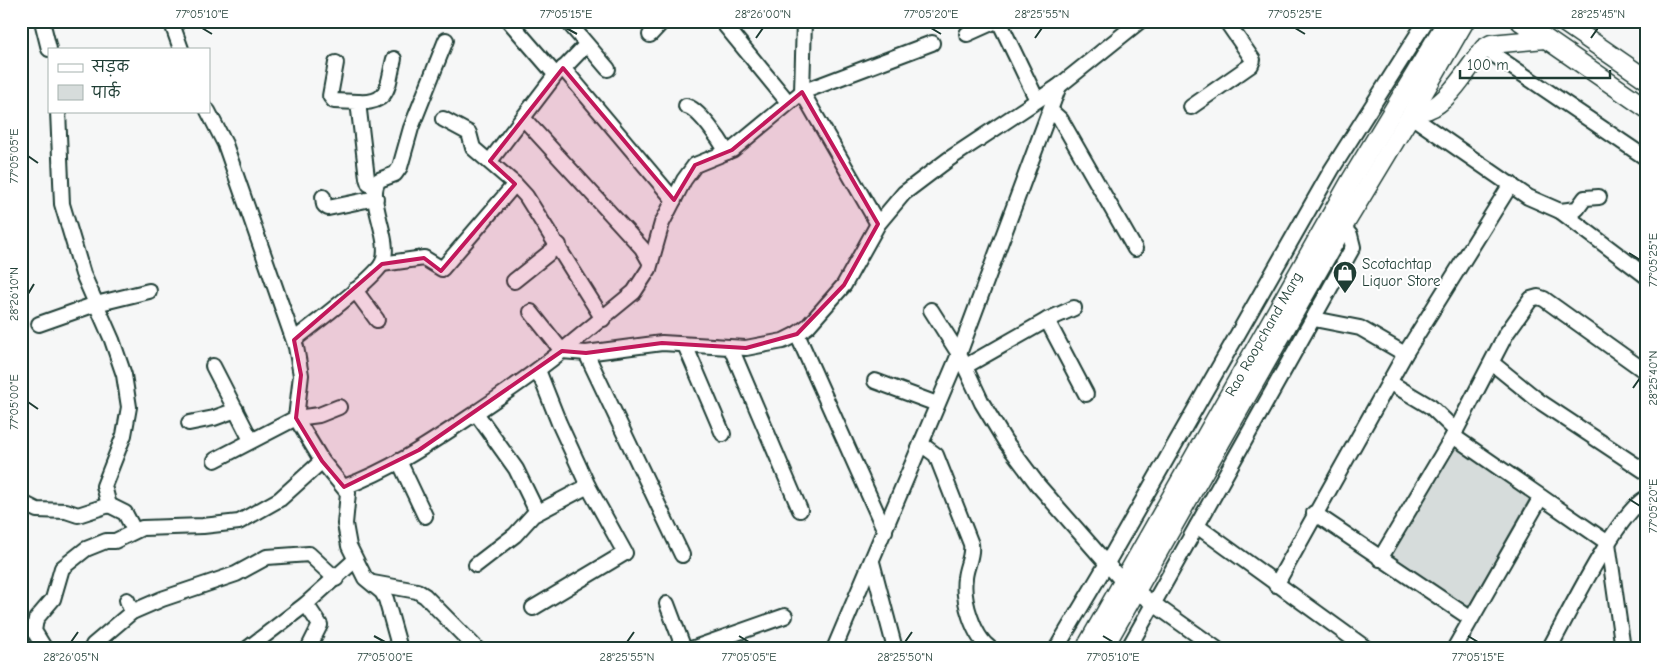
<svg xmlns="http://www.w3.org/2000/svg" width="1667" height="670" font-family="'Comic Neue','Playpen Sans Deva',sans-serif">
  <style>
    .green { fill: #d6dcdb; stroke: #7a8c88 }
    .lines { fill: none; stroke-linecap: round; stroke-linejoin: round }
    .minor-casing { stroke: #1f3d34; stroke-width: 18 }
    .major-casing { stroke: #1f3d34; stroke-width: 21 }
    .minor { stroke: #fff; stroke-width: 14 }
    .major { stroke: #fff; stroke-width: 18 }
    .marked { fill: #c2185b; fill-opacity: 0.2; stroke: #c2185b; stroke-width: 4; stroke-linejoin: round }
    .ticks { fill: none; stroke: #1f3d34; stroke-width: 2 }
    .labels { text-anchor: middle; dominant-baseline: central; stroke-width: 4; stroke-linejoin: round; paint-order: stroke }
    .poi-label { font-size: 15px; fill: #1f3d34; stroke: #fff; text-anchor: start }
    .street-label { font-size: 15px; fill: #1f3d34; stroke: #fff }
    .neatline { fill: none; stroke: #1f3d34; stroke-width: 2 }
    .ticks-label { font-size: 12px; text-anchor: middle; fill: #1f3d34 }
  </style>
  <rect width="100%" height="100%" fill="#f6f7f7"/>
  <filter id="ink" filterUnits="userSpaceOnUse"><feTurbulence type="fractalNoise" baseFrequency=".02" numOctaves="2"/><feDisplacementMap in="SourceGraphic" scale="10" xChannelSelector="R" yChannelSelector="G"/><feConvolveMatrix kernelMatrix="1 2 1 2 8 2 1 2 1" color-interpolation-filters="sRGB"/></filter>
  <g filter="url(#ink)">
    <polygon class="green" points="1454,445 1530,498 1467,609 1389,555"/>
    <g class="lines">
      <defs>
        <g id="minor">
          <polyline points="42,21 49,49"/>
          <polyline points="171,21 181,49"/>
          <polyline points="509,21 554,73 561,71 586,45"/>
          <polyline points="567,21 608,69"/>
          <polyline points="729,21 724,24 788,102"/>
          <polyline points="804,21 802,92 878,224"/>
          <polyline points="999,21 1037,100"/>
          <polyline points="967,34 996,21"/>
          <polyline points="650,35 663,21"/>
          <polyline points="1484,48 1646,158"/>
          <polyline points="336,63 330,96 334,101 358,102 367,178 369,184 375,187"/>
          <polyline points="563,68 674,200"/>
          <path d="M 358,102 C 391,104 387,85 394,59"/>
          <path d="M 686,106 C 699,109 720,140 727,152"/>
          <polyline points="1191,107 1251,65 1253,60 1226,21"/>
          <polyline points="58,111 62,204 83,274 112,340 124,375 129,407 124,435 104,486 109,505 125,513 134,530"/>
          <polyline points="208,111 225,144 296,347 301,375 296,418 322,461 348,493 345,524 349,546 365,578 382,592 386,599 400,649"/>
          <polyline points="1051,111 1061,120 1135,249"/>
          <polyline points="1411,116 1528,197 1560,211 1577,209 1585,198 1599,197"/>
          <polyline points="443,119 469,133 473,148 515,184 526,196 603,319"/>
          <polyline points="524,119 642,248 650,262"/>
          <polyline points="490,161 557,73"/>
          <polyline points="323,197 324,205 328,208 376,198"/>
          <polyline points="1560,211 1646,276"/>
          <polyline points="382,264 424,258 442,269 515,184"/>
          <polyline points="514,281 559,245"/>
          <polyline points="355,290 377,320"/>
          <polyline points="931,310 959,354 982,403 1005,441 1038,485 1123,582 1217,649"/>
          <polyline points="531,312 562,351 634,292 649,269 662,223 684,180 695,165 732,150 802,92 932,43"/>
          <polyline points="1314,319 1360,328 1405,354"/>
          <polyline points="1047,320 1086,394"/>
          <polyline points="39,324 96,304 149,291"/>
          <polyline points="797,334 885,531"/>
          <path d="M 294,340 C 311,326 376,278 383,262 C 392,238 365,198 379,180 L 395,174 L 400,167 L 411,128 L 446,40"/>
          <polyline points="685,345 723,434"/>
          <polyline points="731,348 800,510"/>
          <polyline points="586,353 682,555"/>
          <polyline points="1492,363 1539,401 1646,472"/>
          <polyline points="213,366 251,440"/>
          <polyline points="966,366 1047,320 1074,308"/>
          <polyline points="875,381 937,404"/>
          <polyline points="1389,382 1431,407 1456,431"/>
          <polyline points="476,413 516,469 537,512"/>
          <polyline points="189,423 214,418 236,410"/>
          <polyline points="1453,436 1608,543 1623,649"/>
          <path d="M 921,444 L 936,455 L 971,544 C 973,556 966,566 965,578 C 962,599 973,637 991,649"/>
          <polyline points="215,460 296,418 319,415 339,407"/>
          <polyline points="399,461 425,516"/>
          <path d="M 344,487 C 388,471 426,446 465,420 C 498,398 531,376 562,351 L 586,353 L 662,343 L 746,348 L 783,341 L 797,334 L 808,326 L 844,285 L 878,224 L 904,193 L 949,159 L 1059,86 L 1140,21"/>
          <polyline points="21,502 37,510 66,511 78,515 109,505"/>
          <polyline points="1314,513 1470,618"/>
          <polyline points="1197,526 1367,649"/>
          <polyline points="1380,559 1453,436 1506,334 1531,299 1538,297 1544,299 1646,372"/>
          <polyline points="872,562 895,649"/>
          <polyline points="476,565 515,535 533,515 588,486"/>
          <polyline points="373,583 417,591 425,596 477,649"/>
          <polyline points="1276,585 1405,354 1511,184"/>
          <polyline points="127,600 132,612"/>
          <polyline points="306,604 320,625 308,649"/>
          <polyline points="667,604 684,649"/>
          <polyline points="533,608 625,553 588,486 559,423 538,370"/>
          <polyline points="45,649 34,631 36,619 53,599 62,568 86,549 106,541 115,541 142,528 203,526 239,522 280,499 322,461"/>
          <polyline points="92,649 93,645 132,612 162,599 236,574 267,557 309,554 336,579"/>
          <polyline points="247,649 306,604 355,560"/>
          <polyline points="691,649 785,616"/>
          <polyline points="834,649 959,354 1059,86"/>
          <polyline points="1056,649 1106,565 1332,169 1426,21"/>
          <polyline points="1128,649 1353,247 1350,235 1343,227"/>
          <polyline points="1454,649 1541,497"/>
          <path d="M 1549,649 C 1567,617 1617,513 1646,498"/>
        </g>
        <g id="major">
          <polyline points="1520,21 1646,108"/>
          <polyline points="1562,21 1646,79"/>
          <path d="M 1414,111 C 1419,110 1425,111 1429,109 C 1448,103 1471,64 1484,48 L 1491,44 L 1545,39"/>
          <path id="s1" d="M 1085,649 L 1351,180 L 1447,21"/>
          <polyline points="1103,649 1343,227 1409,118 1465,21"/>
        </g>
      </defs>
      <use href="#minor" class="minor-casing"/>
      <use href="#major" class="major-casing"/>
      <use href="#minor" class="minor"/>
      <use href="#major" class="major"/>
    </g>
  </g>
  <path class="marked" d="M 563,68 L 674,200 L 695,165 L 732,150 L 802,92 L 878,224 L 844,285 L 797,334 L 746,348 L 662,343 L 586,353 L 562,351 L 419,450 L 344,487 L 322,461 L 296,418 L 301,375 L 294,340 L 382,264 L 424,258 L 441,271 L 515,184 L 490,161 Z"/>
  <path class="ticks" d="M 202,28 L 212,34M 566,28 L 577,34M 931,28 L 941,34M 1295,28 L 1305,34M 756,38 L 763,28M 1035,38 L 1042,28M 1591,38 L 1598,28M 28,156 L 38,163M 1629,253 L 1640,260M 28,294 L 34,284M 1633,388 L 1640,378M 28,402 L 38,409M 1629,499 L 1640,506M 374,636 L 385,642M 739,636 L 749,642M 1103,636 L 1113,642M 1468,636 L 1478,642M 71,642 L 78,632M 627,642 L 634,632M 905,642 L 912,632"/>
  <defs>
    <symbol id="shop-pin" viewBox="-11 -11 22 30"><path d="M0 17L-7.5 6A9.5 9.5 0 1 1 7.5 6Z" fill="#1f3d34" stroke="#fff"/><path d="M-5-2.5h2.3a2.7 3.5 0 0 1 5.4 0H5L5.5 6h-11ZM-1.5-2.5h3a1.5 2.3 0 0 0-3 0Z" fill="#fff"/></symbol>
  </defs>
  <g fill-rule="evenodd">
    <use href="#shop-pin" x="1331" y="259" width="28" height="38"/>
  </g>
  <g class="labels">
    <g class="poi-label">
      <text x="1362" y="264">Scotachtap<tspan x="1362" dy="17">Liquor Store</tspan></text>
    </g>
    <g class="street-label">
      <text stroke="none"><textPath href="#s1" startOffset="362">Rao Roopchand Marg</textPath></text>
    </g>
  </g>
  <rect width="1667" height="670" fill="none" stroke="#fff" stroke-width="55"/>
  <rect x="48" y="48" width="162" height="65" fill="#ffffff" stroke="#a5b1ae"/>
  <rect x="58" y="64" width="25" height="8" fill="#ffffff" stroke="#a5b1ae"/>
  <text x="92" y="72" font-size="15" fill="#1f3d34">सड़क</text>
  <rect x="58" y="85" width="25" height="15" fill="#d6dcdb" stroke="#a5b1ae"/>
  <text x="92" y="98" font-size="15" fill="#1f3d34">पार्क</text>
  <path d="M1460 70v8h150v-8" fill="none" stroke="#1f3d34" stroke-width="2.5"/>
  <text x="1467" y="70" font-size="15" fill="#1f3d34" stroke="#ffffff" stroke-width="4" paint-order="stroke">100 m</text>
  <rect x="28" y="28" width="1612" height="614" class="neatline"/>
  <g class="ticks-label">
    <text x="202" y="18">77°05'10"E</text>
    <text x="566" y="18">77°05'15"E</text>
    <text x="763" y="18">28°26'00"N</text>
    <text x="931" y="18">77°05'20"E</text>
    <text x="1042" y="18">28°25'55"N</text>
    <text x="1295" y="18">77°05'25"E</text>
    <text x="1598" y="18">28°25'45"N</text>
    <text transform="translate(14 156) rotate(-90)" y="4">77°05'05"E</text>
    <text transform="translate(1653 260) rotate(-90)" y="4">77°05'25"E</text>
    <text transform="translate(14 294) rotate(-90)" y="4">28°26'10"N</text>
    <text transform="translate(1653 378) rotate(-90)" y="4">28°25'40"N</text>
    <text transform="translate(14 402) rotate(-90)" y="4">77°05'00"E</text>
    <text transform="translate(1653 506) rotate(-90)" y="4">77°05'20"E</text>
    <text x="71" y="661">28°26'05"N</text>
    <text x="385" y="661">77°05'00"E</text>
    <text x="627" y="661">28°25'55"N</text>
    <text x="749" y="661">77°05'05"E</text>
    <text x="905" y="661">28°25'50"N</text>
    <text x="1113" y="661">77°05'10"E</text>
    <text x="1478" y="661">77°05'15"E</text>
  </g>
</svg>
